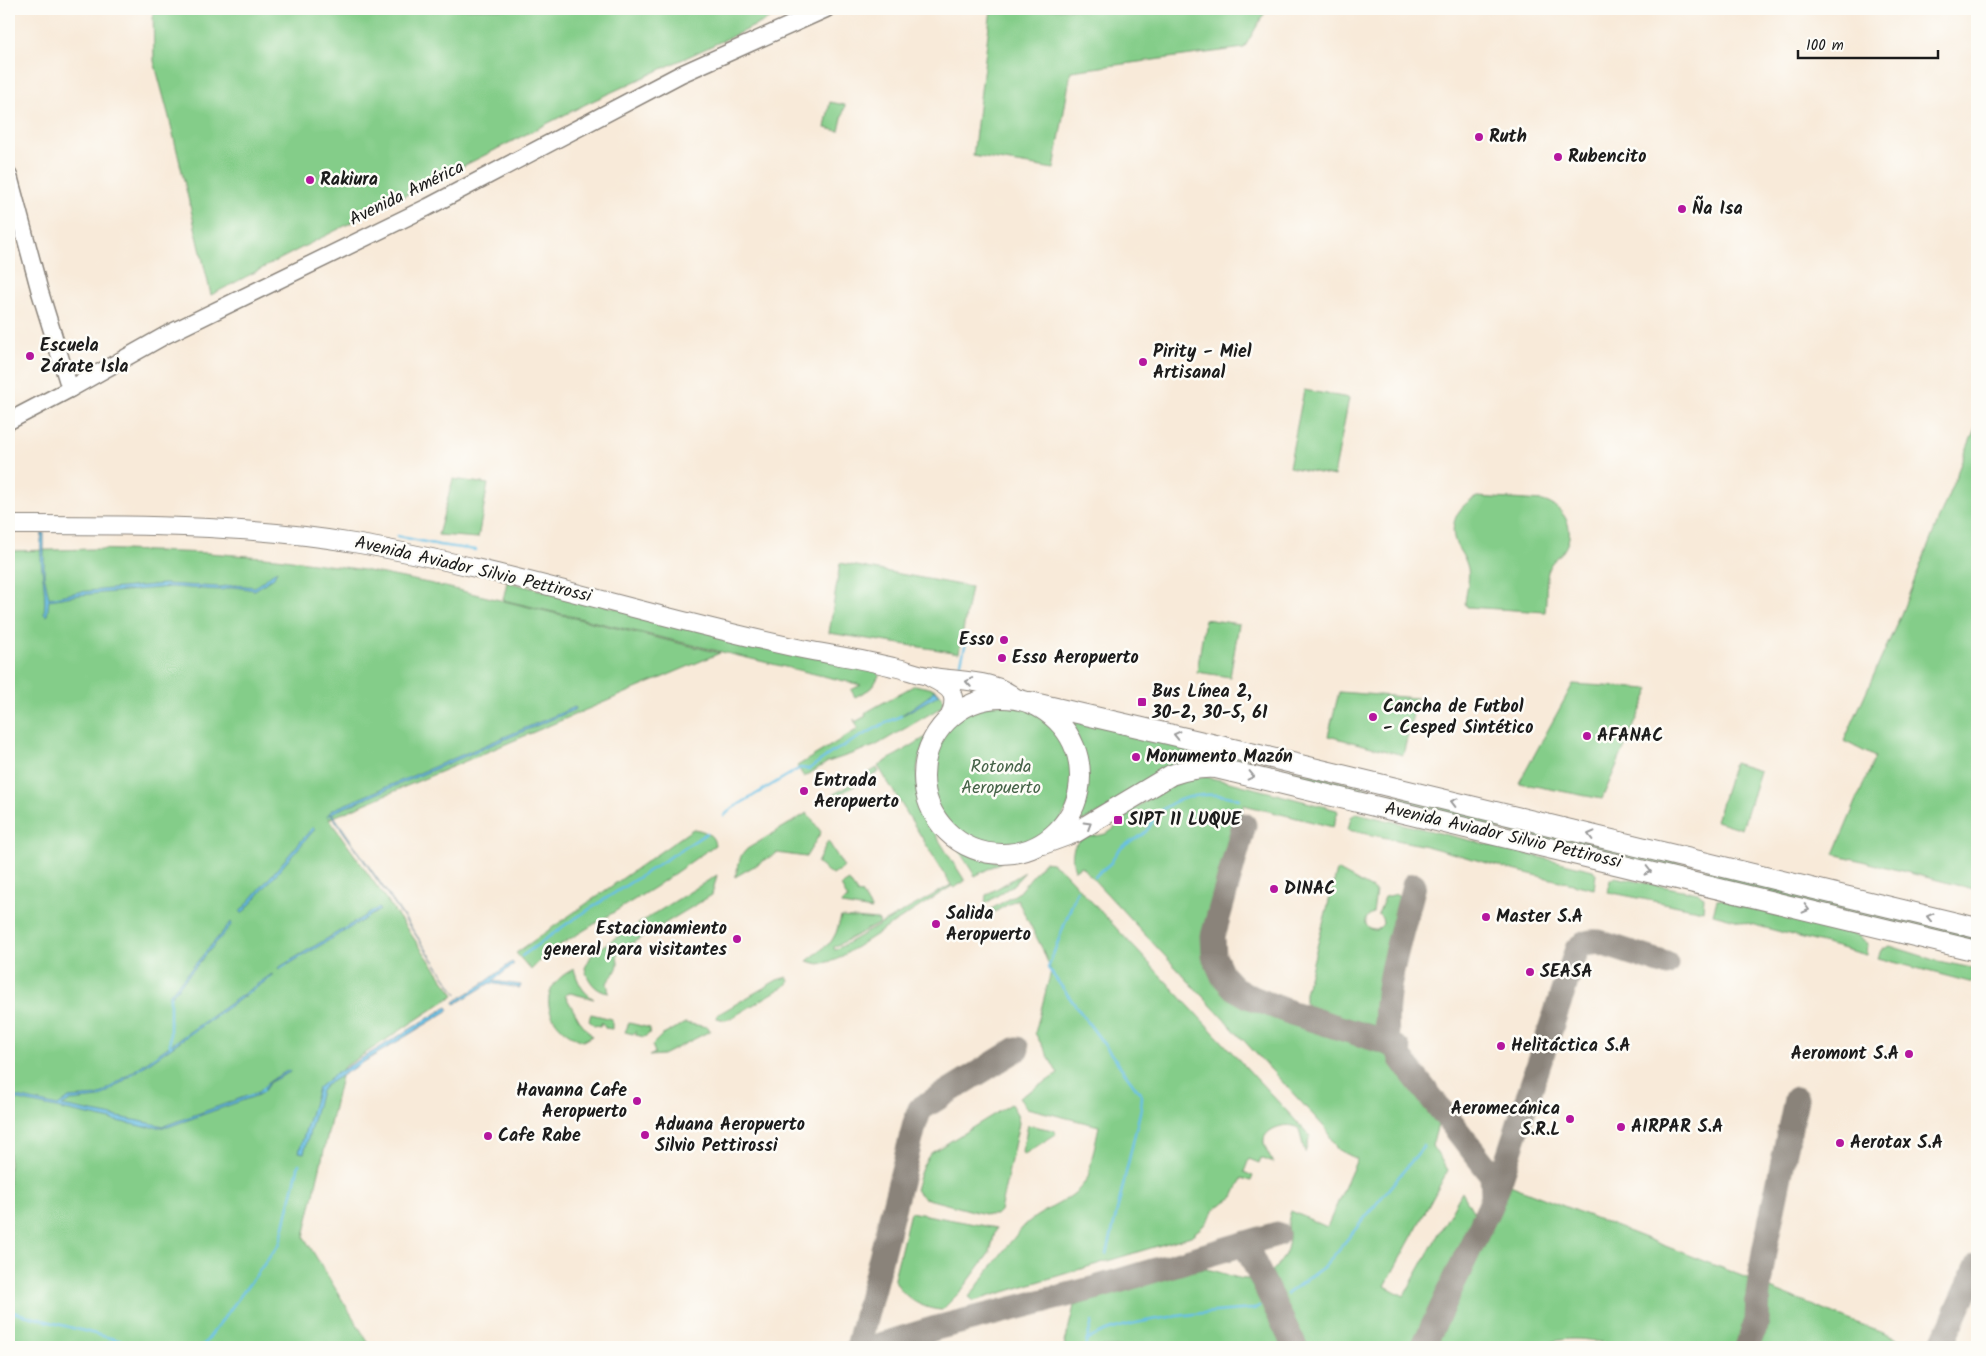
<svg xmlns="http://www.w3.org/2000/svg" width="1986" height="1356" font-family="Kalam,sans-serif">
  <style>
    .green { fill: #84cd89; stroke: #507452 }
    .water { fill: #68c0e5; stroke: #426e80 }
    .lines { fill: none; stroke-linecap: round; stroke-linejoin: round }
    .stream { stroke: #68c0e5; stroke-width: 2.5 }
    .taxiway { stroke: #8a837a; stroke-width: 25 }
    .secondary-casing { stroke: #8a837a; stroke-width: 19 }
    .primary-casing { stroke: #8a837a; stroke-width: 20 }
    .highway-casing { stroke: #8a837a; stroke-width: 22 }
    .secondary { stroke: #fff; stroke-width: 16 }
    .primary { stroke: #fff; stroke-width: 18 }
    .highway { stroke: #fff; stroke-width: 20 }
    .oneway { stroke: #999 }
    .poi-dot { fill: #b5179e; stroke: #fdfcf7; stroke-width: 2 }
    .labels { text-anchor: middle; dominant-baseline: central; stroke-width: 5; stroke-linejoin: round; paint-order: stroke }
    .poi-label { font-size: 18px; font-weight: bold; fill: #1c1c1c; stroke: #fdfcf7; text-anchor: start }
    .street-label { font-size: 18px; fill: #1c1c1c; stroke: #fdfcf7 }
    .park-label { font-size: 18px; fill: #466348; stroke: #fdfcf7 }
  </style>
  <rect width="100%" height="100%" fill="#fdfcf7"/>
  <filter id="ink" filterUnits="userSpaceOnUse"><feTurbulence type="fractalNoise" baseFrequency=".02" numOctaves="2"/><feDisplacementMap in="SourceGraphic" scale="10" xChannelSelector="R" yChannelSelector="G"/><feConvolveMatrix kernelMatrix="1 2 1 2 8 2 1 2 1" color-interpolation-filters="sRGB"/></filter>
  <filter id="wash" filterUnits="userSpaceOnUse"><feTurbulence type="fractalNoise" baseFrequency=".0096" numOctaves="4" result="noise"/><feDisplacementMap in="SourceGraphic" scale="20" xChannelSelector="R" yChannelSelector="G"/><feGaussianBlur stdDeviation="1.12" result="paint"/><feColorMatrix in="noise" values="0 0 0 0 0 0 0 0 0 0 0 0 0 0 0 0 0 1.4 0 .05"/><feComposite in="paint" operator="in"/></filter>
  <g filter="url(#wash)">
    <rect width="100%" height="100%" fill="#f8ead9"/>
    <g class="green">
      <polygon points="153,9 791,9 584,105 309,244 211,295 169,117 154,61"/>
      <polygon points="991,9 1267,9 1244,48 1071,71 1054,169 973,156"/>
      <polygon points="830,102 845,105 839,131 825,128"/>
      <polygon points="1304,390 1349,398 1334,476 1289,467"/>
      <polygon points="1977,423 1977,890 1834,854 1875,757 1844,741 1899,619"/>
      <polygon points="453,479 488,484 478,538 438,535"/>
      <path d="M 1477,497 L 1543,501 C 1565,507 1577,530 1564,550 C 1560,556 1551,561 1549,568 C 1545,581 1547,598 1545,612 L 1467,607 L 1465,603 C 1466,592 1471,575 1467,565 C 1465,557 1459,551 1456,544 C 1448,524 1458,505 1477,497 Z"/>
      <polygon points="94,549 208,553 276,558 358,569 433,584 720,653 329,819 454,995 343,1068 304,1237 371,1347 9,1347 9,551"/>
      <polygon points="840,563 971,587 959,653 829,633"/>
      <polygon points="507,582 881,672 880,674 872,688 855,697 851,690 861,685 503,600"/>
      <polygon points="1205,619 1239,624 1230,677 1197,672"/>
      <polygon points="1573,684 1650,689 1602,799 1519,783"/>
      <polygon points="915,685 934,689 942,695 943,703 940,708 875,746 828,762 804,777 797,766 858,729 854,719 855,722 866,716 865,714 870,710"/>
      <polygon points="1339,692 1417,698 1403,755 1328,736"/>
      <circle cx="1001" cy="777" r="73"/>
      <path d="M 1058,714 L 1977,934 L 1977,945 L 1215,761 L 1071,826 C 1094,788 1090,745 1058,714 Z"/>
      <path d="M 926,737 C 923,749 918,759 917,771 C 915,812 945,848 965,881 L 954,888 L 952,886 L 836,960 L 819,964 L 807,961 L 831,942 L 836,933 L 841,917 L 878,920 L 880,923 L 834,947 L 835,950 L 951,885 L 878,766 Z"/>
      <polygon points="1734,763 1760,771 1742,829 1716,821"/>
      <polygon points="877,768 879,772 822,804 821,802"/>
      <path d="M 1193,777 L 1206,777 L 1234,783 L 1337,810 L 1338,812 L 1333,827 L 1244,805 L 1230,843 L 1203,952 C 1213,978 1227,991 1251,1005 L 1387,1053 L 1439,1121 L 1432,1146 L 1448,1170 L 1385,1286 L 1404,1296 L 1462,1192 L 1478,1220 L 1417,1347 L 1305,1347 L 1270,1273 C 1281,1263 1288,1253 1289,1238 C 1289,1225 1286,1225 1291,1211 L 1327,1227 L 1357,1159 L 1337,1149 L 1325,1128 L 1315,1117 L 1081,866 L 1075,870 C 1072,862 1071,851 1076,844 C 1084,834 1097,837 1105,834 C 1115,831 1123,817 1131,811 C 1150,797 1171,786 1193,777 Z"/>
      <polygon points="807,813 821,832 806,857 777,853 735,877 741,856 747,849"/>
      <polygon points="1357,813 1593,870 1596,874 1594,889 1509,869 1426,846 1348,830 1351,817"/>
      <path d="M 693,829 C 703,830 714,834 715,845 L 655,887 L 547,953 L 531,970 L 516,953 Z"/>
      <polygon points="828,841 844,867 832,875 817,863"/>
      <polygon points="958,849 980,859 1001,862 975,876"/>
      <path d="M 1044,862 L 1052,863 L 1064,872 L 1310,1136 L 1305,1153 L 1299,1129 C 1291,1121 1267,1127 1264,1139 C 1263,1147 1270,1156 1273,1163 L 1261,1158 L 1259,1163 L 1249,1159 L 1244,1172 L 1253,1176 L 1251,1181 L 1242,1178 L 1233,1197 L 1217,1207 L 1203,1226 L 1191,1236 L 974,1301 L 969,1297 C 987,1274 1004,1248 1024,1226 C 1043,1207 1074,1203 1088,1177 L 1099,1126 L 1027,1108 L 1019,1098 L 1058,1074 L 1035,1033 L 1051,971 L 1042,948 L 1017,899 L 981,920 L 983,914 L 1018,893 Z"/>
      <path d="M 1337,870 L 1376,891 L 1373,913 C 1361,918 1365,931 1377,930 L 1383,924 L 1382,918 L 1378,914 L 1385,897 L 1397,894 L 1402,900 L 1381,992 L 1379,1007 L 1381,1025 L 1379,1027 L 1310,1008 L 1305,1002 L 1305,993 Z"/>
      <polygon points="1025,872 1013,885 985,904 986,895"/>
      <path d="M 717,875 L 712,895 L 619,951 C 616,957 618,958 618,964 C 617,973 611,976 607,983 L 609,993 C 596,992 587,980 585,968 L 593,952 Z"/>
      <polygon points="1615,877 1698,893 1704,897 1703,911 1608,892 1610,880"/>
      <polygon points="849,881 858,894 861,893 872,910 842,905 841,903 848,899 841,886"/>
      <polygon points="1723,899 1859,936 1868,944 1867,955 1713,914 1717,900"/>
      <polygon points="1890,946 1938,961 1977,969 1977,984 1878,958 1881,950"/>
      <path d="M 574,969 C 578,982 582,992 594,999 L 570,993 L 565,995 L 579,1020 L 592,1036 L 583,1041 C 546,1028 533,988 574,969 Z"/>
      <polygon points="787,977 789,981 788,984 733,1017 725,1020 717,1018 717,1015 777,980"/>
      <polygon points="591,1014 612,1019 612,1029 605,1028 602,1022 600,1026 594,1025 589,1020"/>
      <polygon points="629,1023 650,1028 649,1034 644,1037 636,1035 636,1031 633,1034 625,1032"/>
      <polygon points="685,1023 708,1027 710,1031 663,1055 649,1056 655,1053 652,1045 661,1036"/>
      <path d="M 1011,1104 L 1017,1114 L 1019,1123 L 1000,1211 L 996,1215 L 988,1215 L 924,1198 L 915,1190 C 919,1176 922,1164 931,1153 Z"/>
      <polygon points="1028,1125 1053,1130 1056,1134 1023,1155 1022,1151"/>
      <path d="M 1505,1183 L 1752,1280 C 1751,1303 1750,1326 1741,1347 L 1619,1347 C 1593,1339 1564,1334 1539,1347 L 1429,1347 L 1496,1207 Z"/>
      <path d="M 910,1212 L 996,1228 L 990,1252 L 962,1290 L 942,1310 C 921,1309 902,1297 894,1278 Z"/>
      <path d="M 1204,1269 C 1224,1271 1235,1281 1256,1279 L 1262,1287 L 1291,1347 L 1064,1347 L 1074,1306 L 1192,1271 Z"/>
      <polygon points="1768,1288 1918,1347 1752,1347 1763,1314"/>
    </g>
    <g class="water">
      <path d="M 42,533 L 44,533 L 44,575 L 49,598 L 79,592 L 164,584 L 220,587 L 235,585 L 255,587 L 277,570 L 274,577 L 255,590 L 234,587 L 221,590 L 170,587 L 79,595 L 49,600 L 47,616 L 44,614 C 48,588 37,560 42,533 Z"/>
      <polygon points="934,690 940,694 899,717 929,696"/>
      <polygon points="575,707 576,709 332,813 457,994 331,814 328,817 327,816 332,810"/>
      <polygon points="313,827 315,829 242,914 240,912"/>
      <polygon points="378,908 380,910 279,970 278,968"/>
      <polygon points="231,922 232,924 170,997 168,996"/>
      <polygon points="512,962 514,964 493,981 521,985 520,988 490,983 455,1004 454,1002 487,981"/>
      <path d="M 272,974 L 273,976 L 99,1098 L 70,1101 L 62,1106 L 164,1126 L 258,1092 C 271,1079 273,1079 289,1070 L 290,1072 L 270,1082 L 263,1092 L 258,1095 L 168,1127 L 145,1127 L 9,1098 L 9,1095 L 58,1106 L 69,1098 L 98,1096 Z"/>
      <polygon points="447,1007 449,1010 326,1085 321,1091 304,1153 299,1152 318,1088 334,1075"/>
    </g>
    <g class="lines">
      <g class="stream">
        <polyline points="397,536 439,545 476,550"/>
        <polyline points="960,666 967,639"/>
        <polyline points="724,816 731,809 800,768 809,769 831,753 885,723 901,716"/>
        <path d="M 1095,877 C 1100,870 1108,867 1112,861 C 1114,858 1115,854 1118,851 C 1124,844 1135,840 1143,834 C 1150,829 1151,822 1156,816 C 1176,793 1213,791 1239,799"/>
        <polyline points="1077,891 1048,968 1142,1096 1141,1108 1107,1254"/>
        <polyline points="522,956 568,923 707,833"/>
        <polyline points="170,995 170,1046"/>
        <polyline points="1287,1294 1326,1265 1424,1146"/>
        <polyline points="9,1311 144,1347"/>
        <path d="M 1086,1341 C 1119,1318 1212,1312 1254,1309 L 1259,1306"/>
        <polyline points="202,1347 280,1243 299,1164"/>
        <polyline points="1085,1347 1092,1322"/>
      </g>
      <g class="taxiway">
        <polyline points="1244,825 1213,936 1214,956 1223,976 1234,988 1250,997 1292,1013 1388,1043 1398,1049 1401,1059 1492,1175 1493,1197"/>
        <path d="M 1388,1043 C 1380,992 1402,935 1414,885"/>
        <polyline points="1245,1244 1295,1347"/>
        <polyline points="858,1347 915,1123 920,1109 1017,1049"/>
        <polyline points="874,1347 936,1328 1095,1288 1277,1234"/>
        <path d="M 1423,1347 L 1489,1208 L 1500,1181 L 1577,949 C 1584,943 1589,941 1598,942 L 1666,964"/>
        <polyline points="1747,1347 1757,1321 1758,1294 1764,1252 1796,1099"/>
        <polyline points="1941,1347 1977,1266"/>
      </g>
    </g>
  </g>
  <g filter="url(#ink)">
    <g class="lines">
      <defs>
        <g id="secondary">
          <polyline points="9,176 40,292 70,389"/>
          <polyline points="9,421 70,389 166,335 428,207 681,74 826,9"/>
        </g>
        <g id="primary">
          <path d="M 9,525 C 124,525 241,524 354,543 C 509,569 659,620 812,651 C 839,656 867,660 893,667 C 905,669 916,674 928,676 C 957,682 994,678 1017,699"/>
          <path d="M 931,678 C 952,688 959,695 949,718"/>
        </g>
        <g id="highway">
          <circle cx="1002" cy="776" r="78"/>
          <polyline points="1030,702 1259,755 1977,928"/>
          <path d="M 1043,844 L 1076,832 L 1171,775 C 1187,769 1200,767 1216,768 L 1977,951"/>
        </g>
      </defs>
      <use href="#secondary" class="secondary-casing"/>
      <use href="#primary" class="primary-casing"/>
      <use href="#highway" class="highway-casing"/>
      <use href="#secondary" class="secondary"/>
      <use href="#primary" class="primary"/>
      <use href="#highway" class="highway"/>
    </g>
    <defs><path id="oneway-chevron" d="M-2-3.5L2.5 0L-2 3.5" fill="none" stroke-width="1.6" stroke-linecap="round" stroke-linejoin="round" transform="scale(1.25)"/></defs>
    <g class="oneway">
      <use href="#oneway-chevron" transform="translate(969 682) rotate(-170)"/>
      <use href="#oneway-chevron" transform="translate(1177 735) rotate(-167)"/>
      <use href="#oneway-chevron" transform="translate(1251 776) rotate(13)"/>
      <use href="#oneway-chevron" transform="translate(1454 802) rotate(-166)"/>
      <use href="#oneway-chevron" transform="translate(1088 825) rotate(-31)"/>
      <use href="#oneway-chevron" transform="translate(1591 835) rotate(-166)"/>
      <use href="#oneway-chevron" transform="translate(1648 871) rotate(14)"/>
      <use href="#oneway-chevron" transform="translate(1806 909) rotate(14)"/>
      <use href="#oneway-chevron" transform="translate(1930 917) rotate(-167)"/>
    </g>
  </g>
  <g class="poi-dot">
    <circle cx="1479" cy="137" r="5"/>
    <circle cx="1558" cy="157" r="5"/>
    <circle cx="310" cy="180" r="5"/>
    <circle cx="1682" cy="209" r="5"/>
    <circle cx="30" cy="356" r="5"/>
    <circle cx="1143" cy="362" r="5"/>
    <circle cx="1004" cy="640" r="5"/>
    <circle cx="1002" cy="658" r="5"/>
    <rect x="1137" y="697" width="10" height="10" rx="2.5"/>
    <circle cx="1373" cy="717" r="5"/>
    <circle cx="1587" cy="736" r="5"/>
    <circle cx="1136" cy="757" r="5"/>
    <circle cx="804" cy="791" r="5"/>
    <rect x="1113" y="815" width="10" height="10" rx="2.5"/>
    <circle cx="1274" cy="889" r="5"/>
    <circle cx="1486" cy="917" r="5"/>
    <circle cx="936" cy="924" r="5"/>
    <circle cx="737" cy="939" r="5"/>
    <circle cx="1530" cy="972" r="5"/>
    <circle cx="1501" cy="1046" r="5"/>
    <circle cx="1909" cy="1054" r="5"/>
    <circle cx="637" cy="1101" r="5"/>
    <circle cx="1570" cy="1119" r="5"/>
    <circle cx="1621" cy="1127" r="5"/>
    <circle cx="645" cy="1135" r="5"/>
    <circle cx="488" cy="1136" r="5"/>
    <circle cx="1840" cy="1143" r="5"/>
  </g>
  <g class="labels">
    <g class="poi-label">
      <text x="1489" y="137">Ruth</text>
      <text x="1568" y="157">Rubencito</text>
      <text x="320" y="180">Rakiura</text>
      <text x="1692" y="209">Ña Isa</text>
      <text x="40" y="346">Escuela<tspan x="40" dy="21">Zárate Isla</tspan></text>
      <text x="1153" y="352">Pirity - Miel<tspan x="1153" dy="21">Artisanal</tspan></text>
      <text x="994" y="640" text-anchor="end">Esso</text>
      <text x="1012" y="658">Esso Aeropuerto</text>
      <text x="1152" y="692">Bus Línea 2,<tspan x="1152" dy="21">30-2, 30-5, 61</tspan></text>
      <text x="1383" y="707">Cancha de Futbol<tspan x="1383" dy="21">- Cesped Sintético</tspan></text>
      <text x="1597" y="736">AFANAC</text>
      <text x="1146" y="757">Monumento Mazón</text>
      <text x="814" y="781">Entrada<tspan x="814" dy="21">Aeropuerto</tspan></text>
      <text x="1128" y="820">SIPT 11 LUQUE</text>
      <text x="1284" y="889">DINAC</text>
      <text x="946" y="914">Salida<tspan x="946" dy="21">Aeropuerto</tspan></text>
      <text x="1496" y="917">Master S.A</text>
      <text x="727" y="929" text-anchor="end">Estacionamiento<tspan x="727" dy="21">general para visitantes</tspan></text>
      <text x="1540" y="972">SEASA</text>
      <text x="1511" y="1046">Helitáctica S.A</text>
      <text x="1899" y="1054" text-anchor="end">Aeromont S.A</text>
      <text x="627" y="1091" text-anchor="end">Havanna Cafe<tspan x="627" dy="21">Aeropuerto</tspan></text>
      <text x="1560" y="1109" text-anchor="end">Aeromecánica<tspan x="1560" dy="21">S.R.L</tspan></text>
      <text x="655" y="1125">Aduana Aeropuerto<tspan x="655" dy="21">Silvio Pettirossi</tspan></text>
      <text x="1631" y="1127">AIRPAR S.A</text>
      <text x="498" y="1136">Cafe Rabe</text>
      <text x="1850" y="1143">Aerotax S.A</text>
    </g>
    <g class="street-label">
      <text transform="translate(407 194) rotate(-26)">Avenida América</text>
      <text transform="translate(473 570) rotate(13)">Avenida Aviador Silvio Pettirossi</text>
      <text transform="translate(1503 836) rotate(13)">Avenida Aviador Silvio Pettirossi</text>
    </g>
    <g class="park-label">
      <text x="1001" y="767">Rotonda<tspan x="1001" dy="21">Aeropuerto</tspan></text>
    </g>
  </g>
  <rect width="1986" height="1356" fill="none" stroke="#fdfcf7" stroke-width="30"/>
  <path d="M1798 50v8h140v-8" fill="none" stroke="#1c1c1c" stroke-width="2.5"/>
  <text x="1806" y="50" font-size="15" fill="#1c1c1c" stroke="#fdfcf7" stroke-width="4" paint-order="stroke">100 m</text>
</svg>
